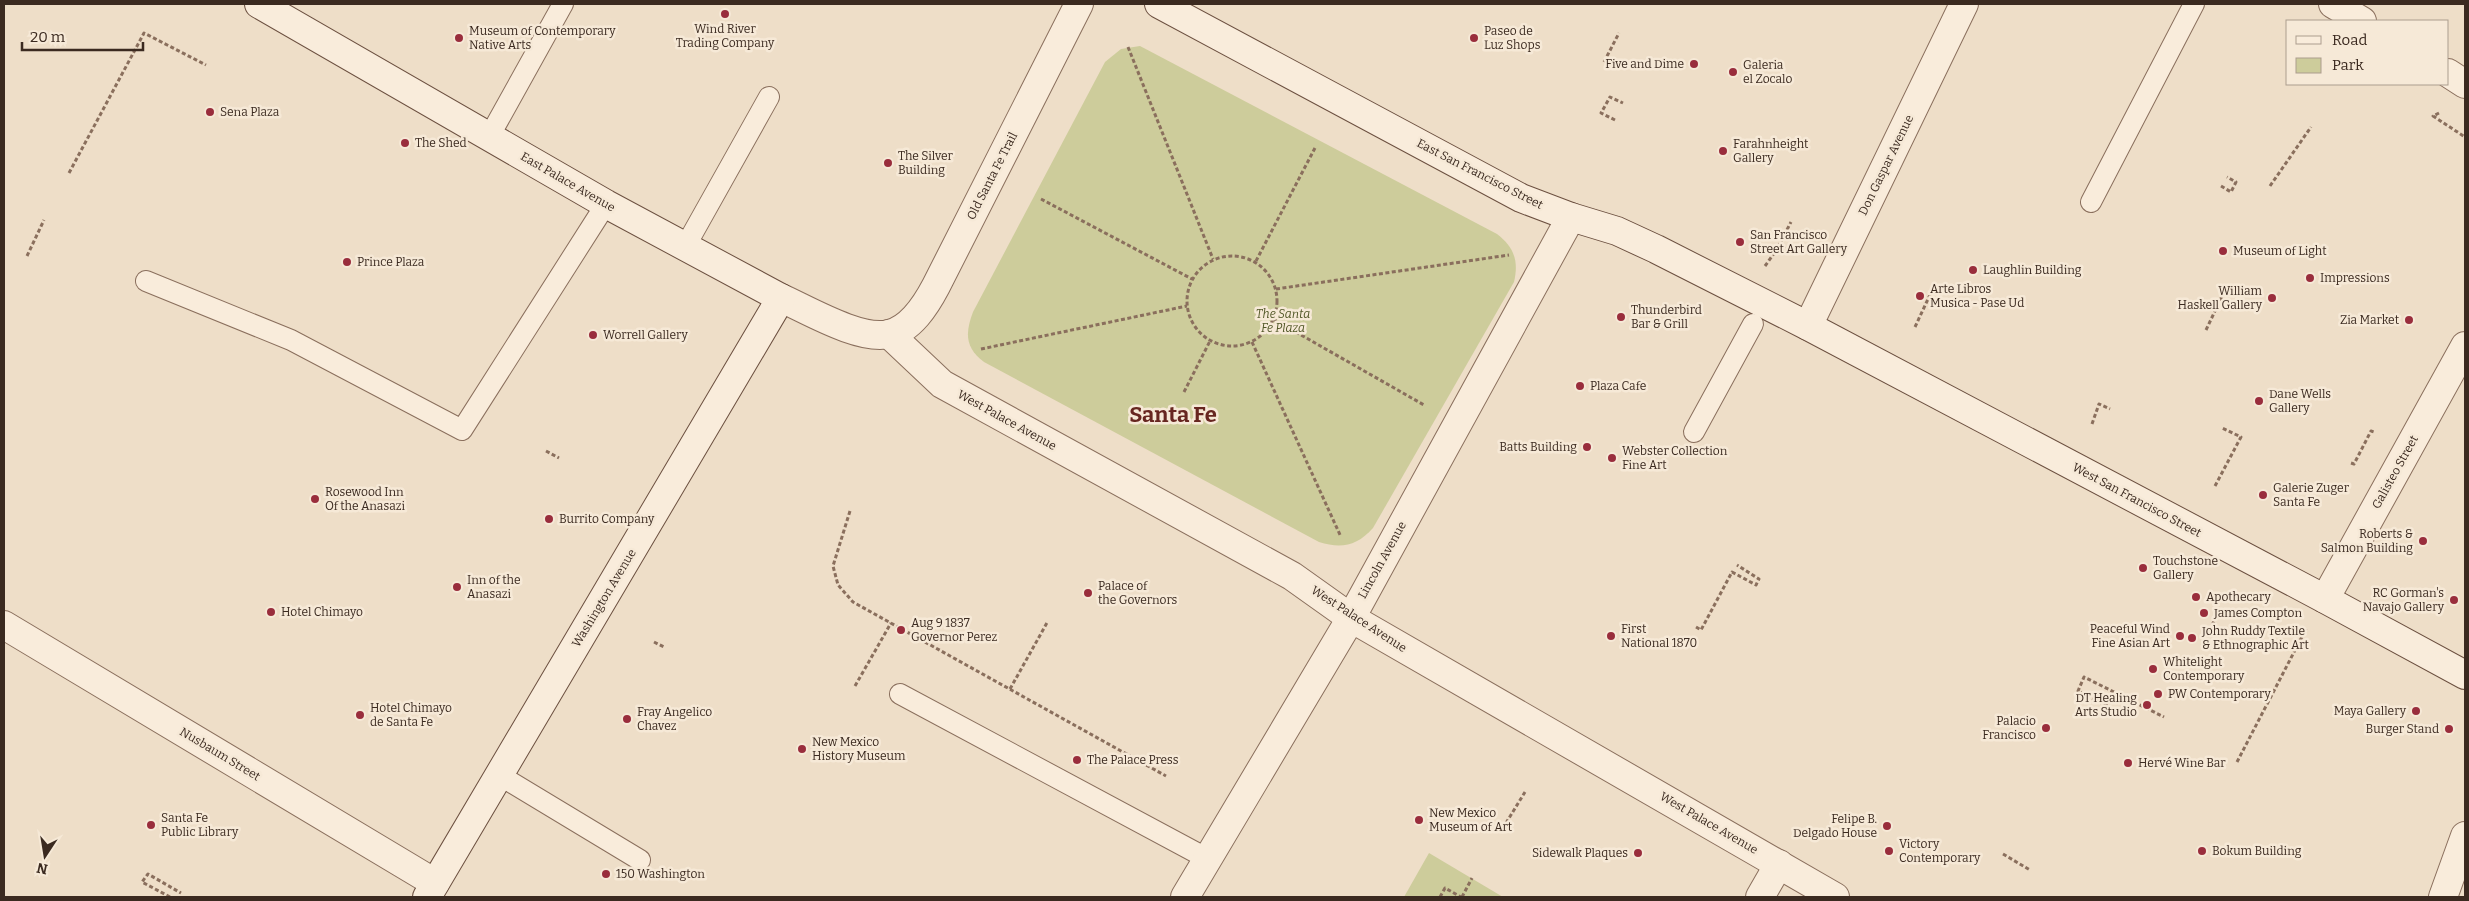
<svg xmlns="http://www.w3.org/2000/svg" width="2469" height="901" font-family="Bitter,serif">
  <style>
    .green { fill: #cdcc9b }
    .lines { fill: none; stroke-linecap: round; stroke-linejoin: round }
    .lane-casing { stroke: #8a6f5d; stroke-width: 22 }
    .street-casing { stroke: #8a6f5d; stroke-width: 30 }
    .secondary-casing { stroke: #6c5040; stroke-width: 30 }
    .path { stroke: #8a6f5d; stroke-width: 3; stroke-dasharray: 4 2.5; stroke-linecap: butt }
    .lane { stroke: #f9ecdb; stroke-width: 20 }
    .street { stroke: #f9ecdb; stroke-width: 28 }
    .secondary { stroke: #f9ecdb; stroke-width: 28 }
    .poi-dot { fill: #992d3c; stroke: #f6e9d7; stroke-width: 2 }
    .labels { text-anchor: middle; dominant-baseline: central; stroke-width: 5; stroke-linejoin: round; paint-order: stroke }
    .poi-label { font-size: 12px; fill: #3b2a20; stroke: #f6e9d7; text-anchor: start }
    .street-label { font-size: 12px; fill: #3b2a20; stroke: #f6e9d7 }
    .park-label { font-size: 12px; font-style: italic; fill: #515727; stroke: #f6e9d7 }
    .town-label { font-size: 22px; font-weight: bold; fill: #672620; stroke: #f6e9d7 }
  </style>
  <rect width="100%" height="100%" fill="#eedec8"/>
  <g class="green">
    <path d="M 1140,46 L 1497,234 C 1514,247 1519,261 1514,282 L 1373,528 C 1357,546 1341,549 1319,542 L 984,362 C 965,348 965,333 973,312 L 1105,62 L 1121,49 Z"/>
    <polygon points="1429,853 1503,897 1404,897"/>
  </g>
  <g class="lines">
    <defs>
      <g id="lane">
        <polyline points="489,137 563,4"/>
        <polyline points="2091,202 2194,4"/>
        <polyline points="685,247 769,97"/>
        <polyline points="146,281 291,340 462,430 606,204"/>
        <polyline points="1694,432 1753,324"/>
        <polyline points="900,694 1208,859"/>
        <polyline points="499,775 640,860"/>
      </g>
      <g id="street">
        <polyline points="2333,4 2362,21"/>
        <polyline points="2448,73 2465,84"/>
        <path d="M 781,298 C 808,310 860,341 889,334 C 911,329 926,305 936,286 L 1079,4"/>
        <polyline points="1808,326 1964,4"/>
        <polyline points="889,334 942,384 1292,576 1351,618 1835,897"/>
        <polyline points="2325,599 2465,346"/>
        <polyline points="4,625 435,883"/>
        <polyline points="1185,897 1351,618 1571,217"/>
        <polyline points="1760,897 1779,864"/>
        <polyline points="2443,897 2465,836"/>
      </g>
      <g id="secondary">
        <polyline points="259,4 606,204 781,298 427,897"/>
        <polyline points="1159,4 1521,198 1571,217 1617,231 1656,249 1808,326 2325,599 2465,675"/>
      </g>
    </defs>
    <use href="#lane" class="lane-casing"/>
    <use href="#street" class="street-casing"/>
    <use href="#secondary" class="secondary-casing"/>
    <g class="path">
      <polyline points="1128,47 1213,259"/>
      <polyline points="1604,62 1619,33"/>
      <polyline points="2439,113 2433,116 2465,137"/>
      <polyline points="1615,120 1601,113 1610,97 1623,103"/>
      <polyline points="69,173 144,33 206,65"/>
      <polyline points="2221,186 2231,192 2236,182 2227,177"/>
      <polyline points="2270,186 2311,127"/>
      <polyline points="1041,199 1192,279"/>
      <polyline points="1778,247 1791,222"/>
      <circle cx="1232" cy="301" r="45"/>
      <polyline points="27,256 44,220"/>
      <polyline points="1256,261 1316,146"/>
      <polyline points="1765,266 1778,248 1786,246"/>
      <polyline points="1276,289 1509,255"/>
      <polyline points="1273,319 1424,405"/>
      <polyline points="1915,327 1935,284"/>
      <polyline points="2206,330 2224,292"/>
      <polyline points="1252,342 1341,537"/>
      <polyline points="981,349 1187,306"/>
      <polyline points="1184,392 1210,341"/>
      <polyline points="2092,424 2099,404 2110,409"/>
      <polyline points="546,451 559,458"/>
      <polyline points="2351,463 2354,464 2371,431 2374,432"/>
      <polyline points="2215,486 2241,437 2222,428"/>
      <polyline points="850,511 833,566 838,585 853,602 1166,776"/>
      <polyline points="2212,625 2220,611"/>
      <polyline points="1696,627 1701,630 1732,572 1756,585 1759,579 1737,565"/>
      <polyline points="654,642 664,647"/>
      <polyline points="855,686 891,623"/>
      <polyline points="1010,689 1048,621"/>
      <polyline points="2119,712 2078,691 2084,677 2164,717"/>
      <polyline points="2237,762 2306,629"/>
      <polyline points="1506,823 1525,792"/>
      <polyline points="2003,854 2030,870"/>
      <polyline points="170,897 142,882 148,874 181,893"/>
      <polyline points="1440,897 1445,888 1461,897"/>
      <polyline points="1462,897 1472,878"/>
    </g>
    <use href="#lane" class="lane"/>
    <use href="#street" class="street"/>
    <use href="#secondary" class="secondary"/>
  </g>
  <g class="poi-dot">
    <circle cx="725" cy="14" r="5"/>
    <circle cx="459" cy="38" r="5"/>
    <circle cx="1474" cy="38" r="5"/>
    <circle cx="1694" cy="64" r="5"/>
    <circle cx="1733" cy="72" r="5"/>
    <circle cx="210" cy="112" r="5"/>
    <circle cx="405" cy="143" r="5"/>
    <circle cx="1723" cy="151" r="5"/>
    <circle cx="888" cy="163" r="5"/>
    <circle cx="1740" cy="242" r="5"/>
    <circle cx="2223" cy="251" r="5"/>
    <circle cx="347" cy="262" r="5"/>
    <circle cx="1973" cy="270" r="5"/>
    <circle cx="2310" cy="278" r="5"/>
    <circle cx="1920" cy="296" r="5"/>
    <circle cx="2272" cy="298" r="5"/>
    <circle cx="1621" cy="317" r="5"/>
    <circle cx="2409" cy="320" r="5"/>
    <circle cx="593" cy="335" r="5"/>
    <circle cx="1580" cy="386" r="5"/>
    <circle cx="2259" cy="401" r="5"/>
    <circle cx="1587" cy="447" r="5"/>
    <circle cx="1612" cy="458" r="5"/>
    <circle cx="2263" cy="495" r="5"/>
    <circle cx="315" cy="499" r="5"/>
    <circle cx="549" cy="519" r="5"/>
    <circle cx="2423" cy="541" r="5"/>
    <circle cx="2143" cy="568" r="5"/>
    <circle cx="457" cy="587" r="5"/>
    <circle cx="1088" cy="593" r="5"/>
    <circle cx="2196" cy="597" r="5"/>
    <circle cx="2454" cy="600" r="5"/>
    <circle cx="271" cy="612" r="5"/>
    <circle cx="2204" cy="613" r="5"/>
    <circle cx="901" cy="630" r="5"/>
    <circle cx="1611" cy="636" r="5"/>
    <circle cx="2180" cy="636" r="5"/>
    <circle cx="2192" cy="638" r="5"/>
    <circle cx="2153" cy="669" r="5"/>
    <circle cx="2158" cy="694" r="5"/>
    <circle cx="2147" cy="705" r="5"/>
    <circle cx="2416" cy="711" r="5"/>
    <circle cx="360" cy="715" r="5"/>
    <circle cx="627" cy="719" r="5"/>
    <circle cx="2046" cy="728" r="5"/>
    <circle cx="2449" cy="729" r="5"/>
    <circle cx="802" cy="749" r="5"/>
    <circle cx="1077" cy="760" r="5"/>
    <circle cx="2128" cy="763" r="5"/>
    <circle cx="1419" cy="820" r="5"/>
    <circle cx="151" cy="825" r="5"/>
    <circle cx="1887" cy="826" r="5"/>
    <circle cx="1889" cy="851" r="5"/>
    <circle cx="2202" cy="851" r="5"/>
    <circle cx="1638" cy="853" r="5"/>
    <circle cx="606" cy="874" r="5"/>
  </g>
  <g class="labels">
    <g class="poi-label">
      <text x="725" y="29" text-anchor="middle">Wind River<tspan x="725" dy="14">Trading Company</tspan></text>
      <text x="469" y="31">Museum of Contemporary<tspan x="469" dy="14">Native Arts</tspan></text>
      <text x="1484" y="31">Paseo de<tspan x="1484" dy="14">Luz Shops</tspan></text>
      <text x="1684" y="64" text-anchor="end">Five and Dime</text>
      <text x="1743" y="65">Galeria<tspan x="1743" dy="14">el Zocalo</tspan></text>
      <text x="220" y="112">Sena Plaza</text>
      <text x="415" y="143">The Shed</text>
      <text x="1733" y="144">Farahnheight<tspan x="1733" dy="14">Gallery</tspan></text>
      <text x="898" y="156">The Silver<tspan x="898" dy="14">Building</tspan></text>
      <text x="1750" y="235">San Francisco<tspan x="1750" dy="14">Street Art Gallery</tspan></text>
      <text x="2233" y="251">Museum of Light</text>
      <text x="357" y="262">Prince Plaza</text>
      <text x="1983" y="270">Laughlin Building</text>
      <text x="2320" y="278">Impressions</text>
      <text x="1930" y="289">Arte Libros<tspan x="1930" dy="14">Musica - Pase Ud</tspan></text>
      <text x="2262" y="291" text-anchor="end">William<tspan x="2262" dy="14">Haskell Gallery</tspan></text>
      <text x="1631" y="310">Thunderbird<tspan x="1631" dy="14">Bar &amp; Grill</tspan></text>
      <text x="2399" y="320" text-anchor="end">Zia Market</text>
      <text x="603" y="335">Worrell Gallery</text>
      <text x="1590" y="386">Plaza Cafe</text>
      <text x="2269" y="394">Dane Wells<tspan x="2269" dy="14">Gallery</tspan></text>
      <text x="1577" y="447" text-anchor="end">Batts Building</text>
      <text x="1622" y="451">Webster Collection<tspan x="1622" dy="14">Fine Art</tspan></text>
      <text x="2273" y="488">Galerie Zuger<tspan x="2273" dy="14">Santa Fe</tspan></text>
      <text x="325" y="492">Rosewood Inn<tspan x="325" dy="14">Of the Anasazi</tspan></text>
      <text x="559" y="519">Burrito Company</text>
      <text x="2413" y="534" text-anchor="end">Roberts &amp;<tspan x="2413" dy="14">Salmon Building</tspan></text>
      <text x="2153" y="561">Touchstone<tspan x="2153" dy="14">Gallery</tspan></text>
      <text x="467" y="580">Inn of the<tspan x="467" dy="14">Anasazi</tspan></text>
      <text x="1098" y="586">Palace of<tspan x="1098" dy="14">the Governors</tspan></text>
      <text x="2444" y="593" text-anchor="end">RC Gorman's<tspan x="2444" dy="14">Navajo Gallery</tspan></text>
      <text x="2206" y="597">Apothecary</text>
      <text x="281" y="612">Hotel Chimayo</text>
      <text x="2214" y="613">James Compton</text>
      <text x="911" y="623">Aug 9 1837<tspan x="911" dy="14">Governor Perez</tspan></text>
      <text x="1621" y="629">First<tspan x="1621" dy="14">National 1870</tspan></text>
      <text x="2170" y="629" text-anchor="end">Peaceful Wind<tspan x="2170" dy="14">Fine Asian Art</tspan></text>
      <text x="2202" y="631">John Ruddy Textile<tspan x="2202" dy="14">&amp; Ethnographic Art</tspan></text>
      <text x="2163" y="662">Whitelight<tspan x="2163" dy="14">Contemporary</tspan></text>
      <text x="2168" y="694">PW Contemporary</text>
      <text x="2137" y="698" text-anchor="end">DT Healing<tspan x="2137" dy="14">Arts Studio</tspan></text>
      <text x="370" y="708">Hotel Chimayo<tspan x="370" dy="14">de Santa Fe</tspan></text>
      <text x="2406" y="711" text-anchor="end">Maya Gallery</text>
      <text x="637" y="712">Fray Angelico<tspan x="637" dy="14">Chavez</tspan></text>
      <text x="2036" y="721" text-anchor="end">Palacio<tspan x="2036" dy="14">Francisco</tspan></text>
      <text x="2439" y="729" text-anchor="end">Burger Stand</text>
      <text x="812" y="742">New Mexico<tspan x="812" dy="14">History Museum</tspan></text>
      <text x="1087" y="760">The Palace Press</text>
      <text x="2138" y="763">Hervé Wine Bar</text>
      <text x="1429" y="813">New Mexico<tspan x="1429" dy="14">Museum of Art</tspan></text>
      <text x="161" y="818">Santa Fe<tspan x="161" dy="14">Public Library</tspan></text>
      <text x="1877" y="819" text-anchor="end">Felipe B.<tspan x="1877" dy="14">Delgado House</tspan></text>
      <text x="1899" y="844">Victory<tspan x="1899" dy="14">Contemporary</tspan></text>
      <text x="2212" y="851">Bokum Building</text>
      <text x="1628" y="853" text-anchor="end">Sidewalk Plaques</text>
      <text x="616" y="874">150 Washington</text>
    </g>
    <g class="street-label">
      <text transform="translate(1886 165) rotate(-64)">Don Gaspar Avenue</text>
      <text transform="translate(1480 174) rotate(27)">East San Francisco Street</text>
      <text transform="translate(992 176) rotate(-63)">Old Santa Fe Trail</text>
      <text transform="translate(568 182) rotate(30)">East Palace Avenue</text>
      <text transform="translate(1007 420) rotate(29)">West Palace Avenue</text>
      <text transform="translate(2395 472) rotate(-61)">Galisteo Street</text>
      <text transform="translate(2137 500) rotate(28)">West San Francisco Street</text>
      <text transform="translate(1382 560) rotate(-61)">Lincoln Avenue</text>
      <text transform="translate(604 598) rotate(-59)">Washington Avenue</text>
      <text transform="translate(1359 619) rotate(33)">West Palace Avenue</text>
      <text transform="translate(220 754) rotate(31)">Nusbaum Street</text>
      <text transform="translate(1709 823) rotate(30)">West Palace Avenue</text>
    </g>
    <g class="park-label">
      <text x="1283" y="314">The Santa<tspan x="1283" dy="14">Fe Plaza</tspan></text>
    </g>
    <g class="town-label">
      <text x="1173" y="414">Santa Fe</text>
    </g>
  </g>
  <rect width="2469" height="901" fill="none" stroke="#3b2a20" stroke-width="10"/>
  <rect x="2286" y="20" width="162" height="65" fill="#f6e9d7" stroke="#ab9d8e"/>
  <rect x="2296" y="36" width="25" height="8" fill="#f9ecdb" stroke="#ab9d8e"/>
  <text x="2332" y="45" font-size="15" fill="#3b2a20">Road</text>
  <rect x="2296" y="58" width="25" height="15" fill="#cdcc9b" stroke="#ab9d8e"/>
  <text x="2332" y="70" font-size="15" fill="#3b2a20">Park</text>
  <g transform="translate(45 856) rotate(192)" stroke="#f6e9d7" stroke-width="4" paint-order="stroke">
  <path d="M0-4L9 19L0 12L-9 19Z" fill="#3b2a20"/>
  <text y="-8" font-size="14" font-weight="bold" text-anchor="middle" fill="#3b2a20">N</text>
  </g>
  <path d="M22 42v8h121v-8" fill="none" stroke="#3b2a20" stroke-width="2.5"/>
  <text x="30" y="42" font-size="15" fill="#3b2a20" stroke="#f6e9d7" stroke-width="4" paint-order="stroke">20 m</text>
</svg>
